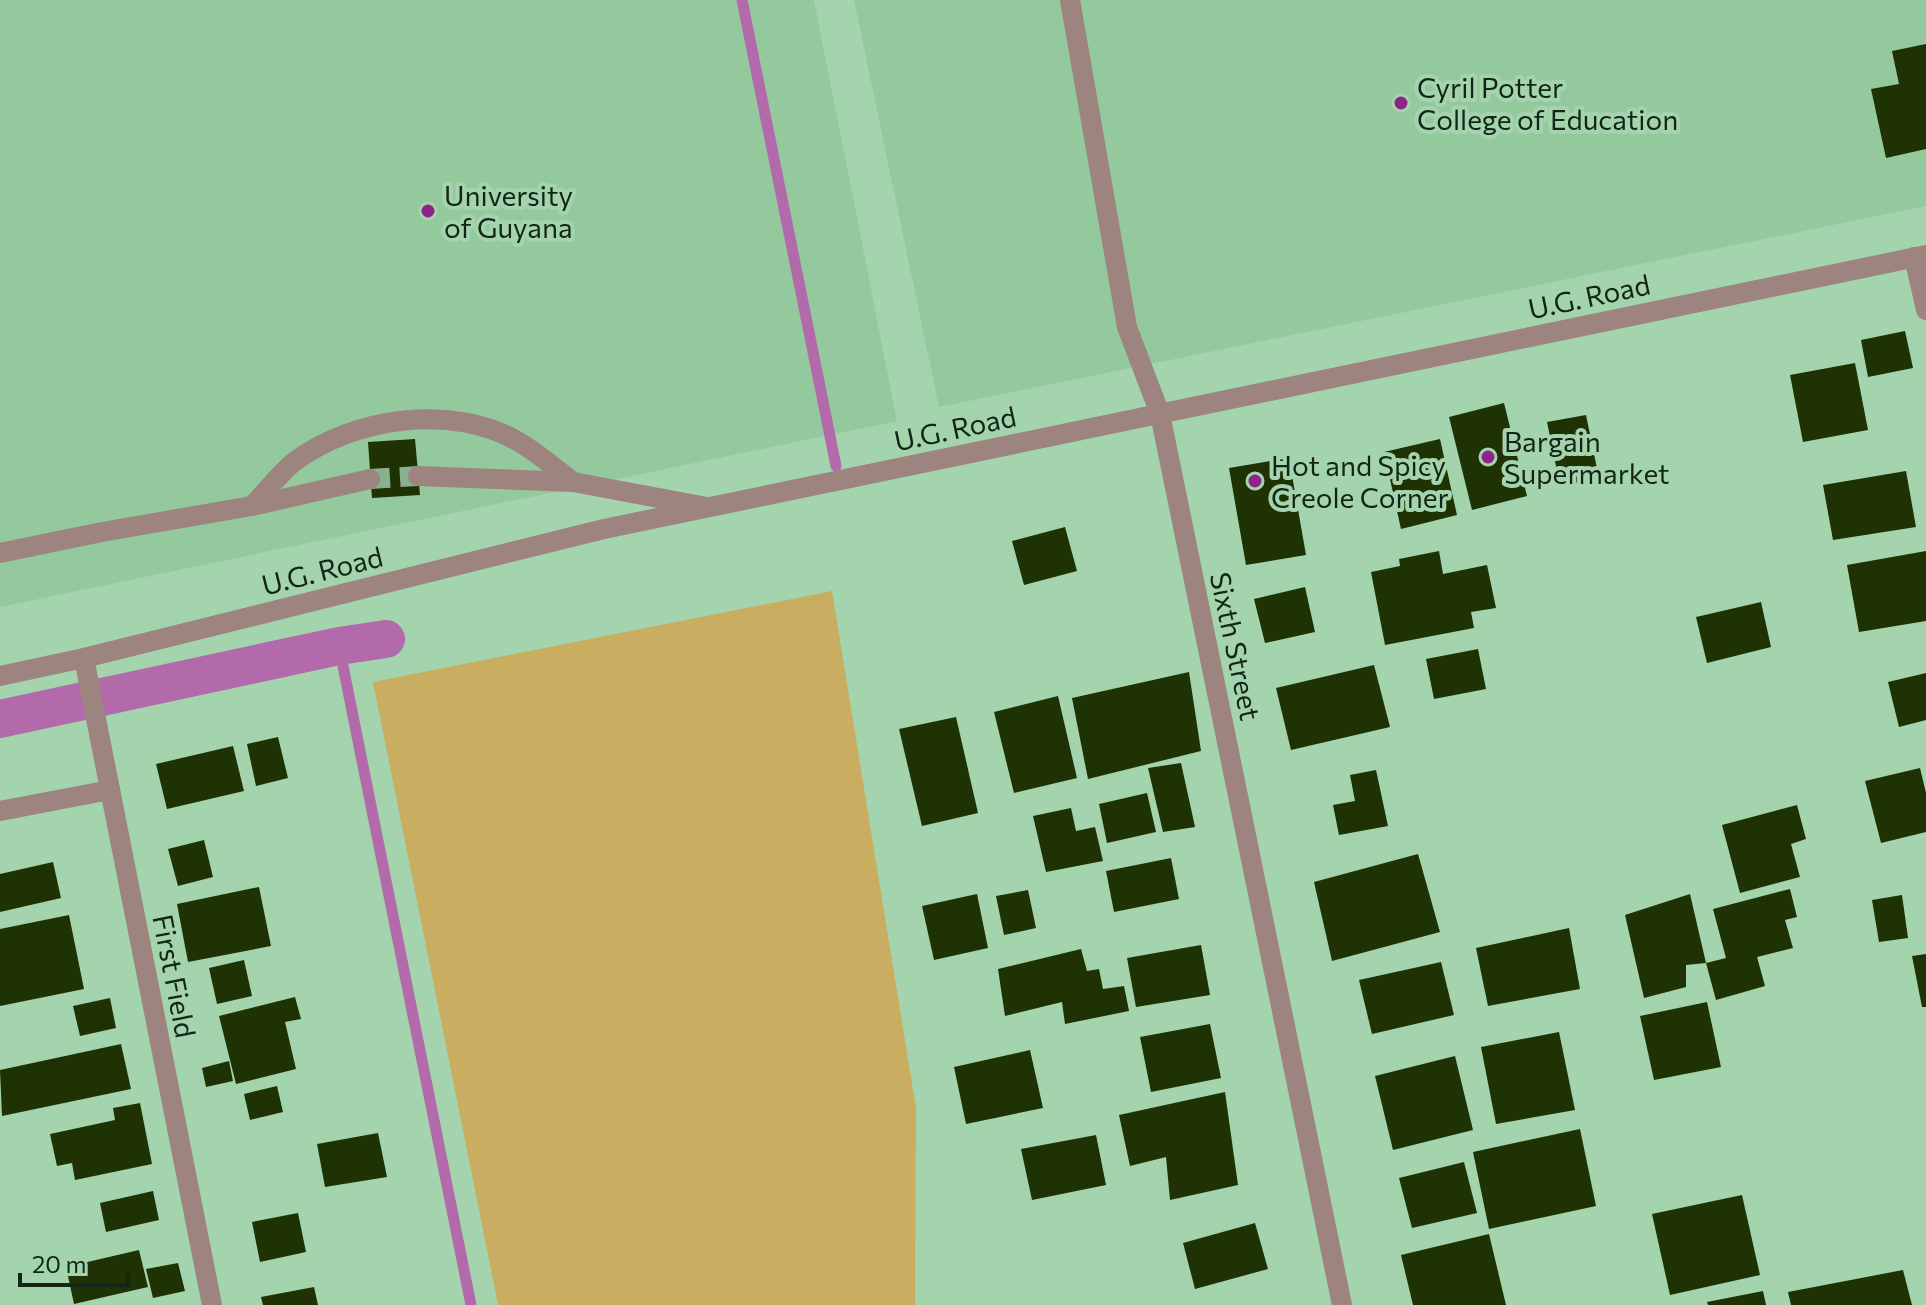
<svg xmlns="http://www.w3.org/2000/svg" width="1926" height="1305" font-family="Commissioner,sans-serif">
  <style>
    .built { fill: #93c99d }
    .green { fill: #c9ae61 }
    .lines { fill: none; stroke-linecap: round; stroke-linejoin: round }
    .stream { stroke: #b26aab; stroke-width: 11 }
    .canal { stroke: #b26aab; stroke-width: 38 }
    .building { fill: #1e3203 }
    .minor-tunnel { stroke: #87b18f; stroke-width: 20; stroke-dasharray: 20 10; stroke-linecap: butt }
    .service { stroke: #9e847f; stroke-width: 20 }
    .minor { stroke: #9e847f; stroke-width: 20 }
    .tertiary { stroke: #9e847f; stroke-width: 20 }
    .poi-dot { fill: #8e2488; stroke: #a4d4ad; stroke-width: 3 }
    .labels { text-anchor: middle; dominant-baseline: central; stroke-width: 8; stroke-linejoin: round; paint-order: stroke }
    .poi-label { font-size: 28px; fill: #132517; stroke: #a4d4ad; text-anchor: start }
    .street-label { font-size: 28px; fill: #132517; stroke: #a4d4ad }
  </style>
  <rect width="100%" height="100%" fill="#a4d4ad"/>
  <g class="built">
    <polygon points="0,0 814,0 897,421 0,607"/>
    <polygon points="854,0 1926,0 1926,206 939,407"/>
  </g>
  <polygon class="green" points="832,591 916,1108 915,1305 498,1305 373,682"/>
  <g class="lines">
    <g class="stream">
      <polyline points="742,0 836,466"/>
      <polyline points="339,646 471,1305"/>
    </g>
    <polyline class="canal" points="0,719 339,646 386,639"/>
  </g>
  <g class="building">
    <polygon points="1926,44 1926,149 1886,158 1871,89 1899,84 1892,51"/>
    <polygon points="1905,331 1913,368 1868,377 1861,340"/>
    <polygon points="1855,363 1868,430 1803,442 1790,375"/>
    <polygon points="1504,403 1527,496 1472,510 1449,417"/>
    <polygon points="1586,415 1599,478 1560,486 1547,422"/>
    <polygon points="415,439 420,495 372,498 368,442"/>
    <polygon points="1440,439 1457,515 1401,529 1384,452"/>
    <polygon points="1289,458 1306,555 1246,565 1229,468"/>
    <polygon points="1906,471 1916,527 1833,540 1823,485"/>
    <polygon points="1065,527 1077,571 1024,585 1012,541"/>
    <polygon points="1439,551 1443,574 1487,565 1496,608 1471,612 1474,628 1385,645 1371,572 1400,566 1399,559"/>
    <polygon points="1926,551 1926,621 1859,632 1847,565"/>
    <polygon points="1305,587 1315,632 1265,643 1254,599"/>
    <polygon points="1761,602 1771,647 1707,663 1696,617"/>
    <polygon points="1478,649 1486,689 1434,699 1426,659"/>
    <polygon points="1374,665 1390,727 1291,750 1276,688"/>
    <polygon points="1189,672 1201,751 1088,779 1072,698"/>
    <polygon points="1926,673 1926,720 1899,727 1888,682"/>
    <polygon points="1058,696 1077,778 1014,793 994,712"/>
    <polygon points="956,717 978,813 922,826 899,729"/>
    <polygon points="278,737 288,778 256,786 247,744"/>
    <polygon points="233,746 244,791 167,809 156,764"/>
    <polygon points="1181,763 1195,827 1163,832 1148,768"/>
    <polygon points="1920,768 1926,793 1926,832 1881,843 1865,781"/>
    <polygon points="1376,770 1388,826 1339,835 1333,805 1355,801 1350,775"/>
    <polygon points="1147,793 1156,832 1107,843 1099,804"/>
    <polygon points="1797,805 1806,839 1791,844 1800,877 1740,893 1722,825"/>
    <polygon points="1071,808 1076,831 1095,827 1103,861 1046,872 1033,816"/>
    <polygon points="204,840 213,877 178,886 168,849"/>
    <polygon points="1418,854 1440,932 1332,961 1314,882"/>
    <polygon points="1171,858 1179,899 1114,912 1106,871"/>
    <polygon points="53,862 61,898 0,912 0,874"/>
    <polygon points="259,887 271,946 188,962 177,904"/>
    <polygon points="1790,889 1797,917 1785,920 1793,948 1757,957 1765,986 1716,1000 1706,963 1686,965 1686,987 1644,998 1625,915 1690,894 1706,963 1726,958 1713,909"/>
    <polygon points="1028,890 1036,928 1004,935 996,896"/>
    <polygon points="977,894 988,948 934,960 922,906"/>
    <polygon points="1902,895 1908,938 1879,942 1872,900"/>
    <polygon points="69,915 84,989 0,1006 0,929"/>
    <polygon points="1569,928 1580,989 1488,1006 1476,948"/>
    <polygon points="1201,945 1210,995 1136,1007 1127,958"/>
    <polygon points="1081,949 1087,971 1099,969 1103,989 1124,986 1129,1011 1065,1024 1062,1002 1005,1016 998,969"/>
    <polygon points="1926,954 1926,1007 1922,1007 1912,956"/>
    <polygon points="244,960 252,996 217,1004 209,968"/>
    <polygon points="1441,962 1454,1015 1372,1034 1359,980"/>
    <polygon points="295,997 301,1019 285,1022 296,1069 236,1084 219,1016"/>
    <polygon points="110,998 116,1028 80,1036 73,1006"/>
    <polygon points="1707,1002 1721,1067 1654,1080 1640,1016"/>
    <polygon points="1210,1024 1221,1078 1151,1092 1140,1037"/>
    <polygon points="1559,1032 1575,1110 1496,1124 1481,1047"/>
    <polygon points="121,1044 131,1089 2,1116 0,1070"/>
    <polygon points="1030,1050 1043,1108 966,1124 954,1067"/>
    <polygon points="1455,1056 1473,1130 1393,1150 1375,1076"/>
    <polygon points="229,1061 233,1081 206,1087 202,1068"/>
    <polygon points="277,1086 283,1112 250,1120 244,1094"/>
    <polygon points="1225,1092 1238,1185 1170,1200 1166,1157 1130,1166 1119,1115"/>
    <polygon points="140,1103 152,1164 75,1180 72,1163 57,1166 50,1134 115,1120 113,1108"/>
    <polygon points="1580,1129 1596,1206 1489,1229 1473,1152"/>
    <polygon points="378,1133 387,1177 325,1187 317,1144"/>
    <polygon points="1096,1135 1106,1185 1032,1200 1021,1149"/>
    <polygon points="1464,1162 1477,1213 1412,1228 1399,1178"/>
    <polygon points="153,1191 159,1220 106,1232 100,1203"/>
    <polygon points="1742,1195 1760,1275 1670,1295 1652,1214"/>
    <polygon points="298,1213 306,1252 260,1262 252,1222"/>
    <polygon points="1255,1223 1268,1269 1195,1289 1183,1243"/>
    <polygon points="1489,1234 1506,1305 1413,1305 1401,1255"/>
    <polygon points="139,1250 148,1287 74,1304 66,1267"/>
    <polygon points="178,1263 185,1291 153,1298 146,1269"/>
    <polygon points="1903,1270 1912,1305 1791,1305 1788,1292"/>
    <polygon points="314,1287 318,1305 263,1305 261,1297"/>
    <polygon points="1763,1291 1766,1305 1708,1305 1707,1302"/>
  </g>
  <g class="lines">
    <polyline class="minor-tunnel" points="370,479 418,476"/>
    <g class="service">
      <polyline points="1070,0 1127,327 1160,414"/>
      <path d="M 252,506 C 266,492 279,474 294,462 C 354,417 453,403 519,442 C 538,453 556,469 573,482"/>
    </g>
    <g class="minor">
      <polyline points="1914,257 1926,310"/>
      <polyline points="418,476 573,482 707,507"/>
      <polyline points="0,553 102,532 252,506 370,479"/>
      <polyline points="84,658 212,1305"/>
      <polyline points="0,811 110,790"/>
    </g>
    <g class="tertiary">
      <polyline points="1160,414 1342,1305"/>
      <polyline points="0,676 84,658 604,529 1926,255"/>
    </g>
  </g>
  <g class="poi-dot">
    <circle cx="1401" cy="103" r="8"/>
    <circle cx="428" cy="211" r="8"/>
    <circle cx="1488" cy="457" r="8"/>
    <circle cx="1255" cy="481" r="8"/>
  </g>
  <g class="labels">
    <g class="poi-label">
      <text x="1417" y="87">Cyril Potter<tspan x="1417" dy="32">College of Education</tspan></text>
      <text x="444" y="195">University<tspan x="444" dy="32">of Guyana</tspan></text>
      <text x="1504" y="441">Bargain<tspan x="1504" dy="32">Supermarket</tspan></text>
      <text x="1271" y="465">Hot and Spicy<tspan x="1271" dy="32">Creole Corner</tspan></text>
    </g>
    <g class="street-label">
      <text transform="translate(1589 296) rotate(-12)">U.G. Road</text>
      <text transform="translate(955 428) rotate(-12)">U.G. Road</text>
      <text transform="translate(322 570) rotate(-14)">U.G. Road</text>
      <text transform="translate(1236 646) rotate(78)">Sixth Street</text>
      <text transform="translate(175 976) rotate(79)">First Field</text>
    </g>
  </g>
  <path d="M20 1273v12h108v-12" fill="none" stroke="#132517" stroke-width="4"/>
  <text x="32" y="1273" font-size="24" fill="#132517" stroke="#a4d4ad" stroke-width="6" paint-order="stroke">20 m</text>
</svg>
